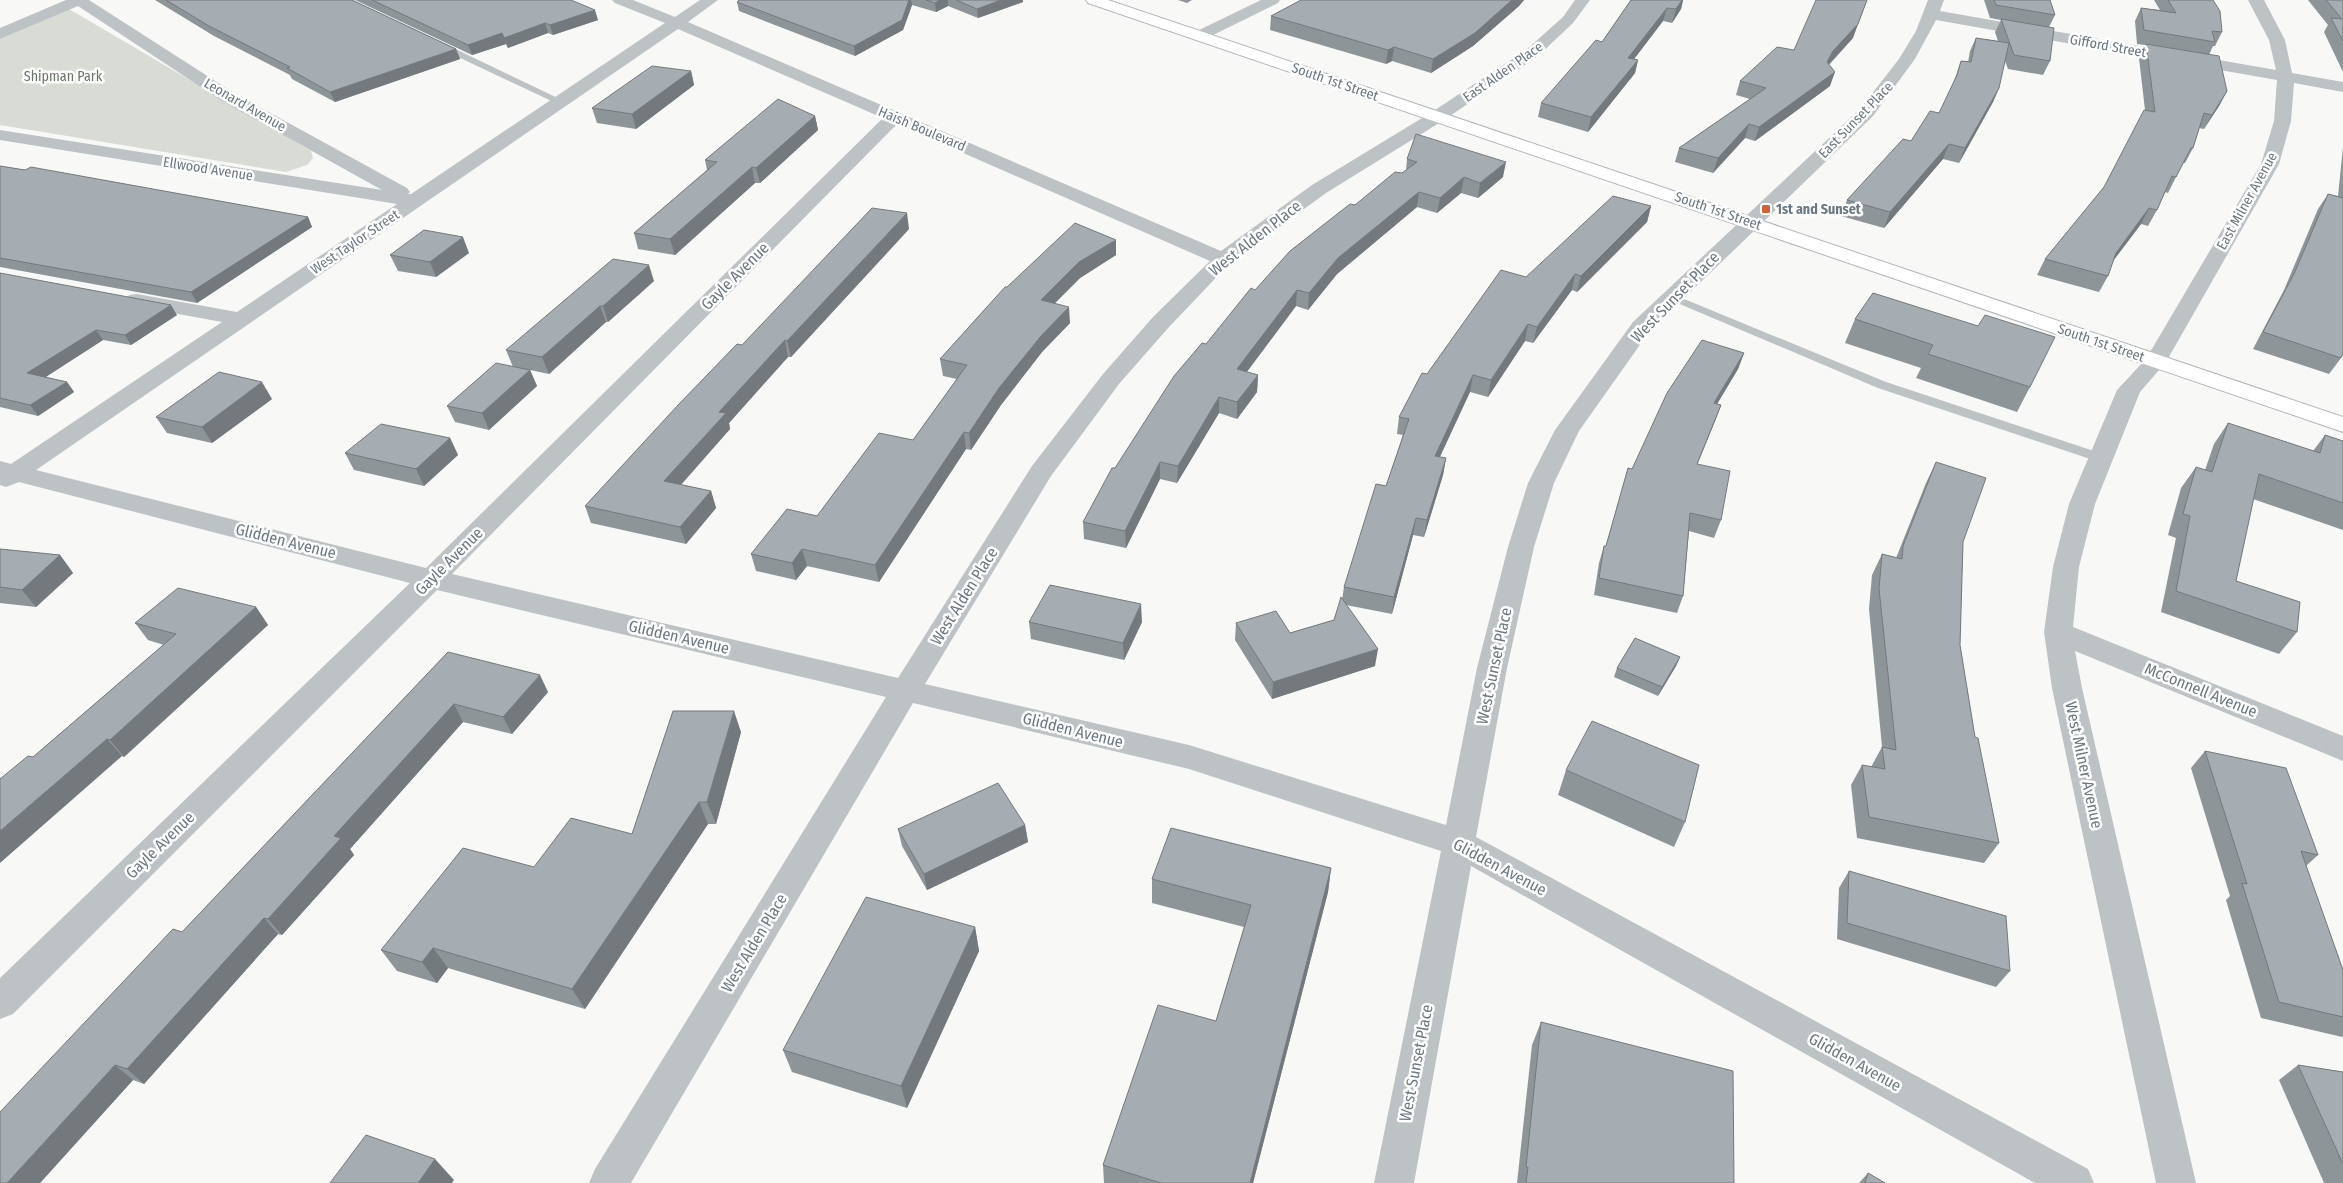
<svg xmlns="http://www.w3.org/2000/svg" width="2343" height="1183" font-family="'Fira Sans Condensed',sans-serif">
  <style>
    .green { fill: #d8dcd5 }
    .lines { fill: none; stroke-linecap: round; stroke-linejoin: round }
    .secondary-casing { stroke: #b2b7bb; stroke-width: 2 }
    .lane { fill: #bdc2c5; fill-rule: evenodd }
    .street { fill: #bdc2c5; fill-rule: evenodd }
    .secondary { fill: #fff; fill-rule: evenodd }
    .wall { fill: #8e9599 }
    .shaded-wall { fill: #74797d }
    .building { fill: #a5adb2; stroke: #74797d }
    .poi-dot { fill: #d1603d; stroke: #fff; stroke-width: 2 }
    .labels { text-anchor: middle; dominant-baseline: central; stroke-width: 5; stroke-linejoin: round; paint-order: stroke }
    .far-street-label { font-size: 14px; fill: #6a7883; stroke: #fff }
    .far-park-label { font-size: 14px; fill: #677664; stroke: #fff }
    .far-poi-label { font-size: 14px; font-weight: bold; fill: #6a7883; stroke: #fff; text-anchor: start }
    .street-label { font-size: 16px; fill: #6a7883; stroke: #fff }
  </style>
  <rect width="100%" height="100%" fill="#f8f8f6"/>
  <polygon class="green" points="69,9 311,151 313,158 307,165 286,172 0,125 0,39"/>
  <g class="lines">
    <defs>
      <polygon id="secondary" points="1086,0 1108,0 2343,417 2343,432 1088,3"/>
    </defs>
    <use href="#secondary" class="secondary-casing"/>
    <g class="lane">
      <polygon points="437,43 443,43 566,102 558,104 437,47"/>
      <polygon points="1672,294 1886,382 2106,455 2108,458 2101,462 2096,461 1878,388 1668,299 1666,297 1668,295"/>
    </g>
    <g class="street">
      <path d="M 66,0 L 89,0 L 234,93 L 407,188 L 410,192 L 408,194 L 411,194 L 665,23 L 615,3 L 612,0 L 633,0 L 675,17 L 700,0 L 718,0 L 688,22 L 1221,251 L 1312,185 L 1432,112 L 1526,50 L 1563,17 L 1575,0 L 1590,0 L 1573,23 L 1538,56 L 1444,120 L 1326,193 L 1230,263 L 1169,327 L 1119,384 L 1051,476 L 925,684 L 1189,745 L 1446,825 L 1477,668 L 1508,547 L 1528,483 L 1555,430 L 1633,322 L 1861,108 L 1899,59 L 1916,31 L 1928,0 L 1944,0 L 1940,11 L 2276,70 L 2269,40 L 2248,0 L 2264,0 L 2285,40 L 2292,73 L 2343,82 L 2343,92 L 2294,83 L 2291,121 L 2279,164 L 2166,362 L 2140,392 L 2095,504 L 2079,567 L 2073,627 L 2343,736 L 2343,761 L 2075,651 L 2082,688 L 2196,1183 L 2156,1183 L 2052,688 L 2044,632 L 2053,567 L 2069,504 L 2117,390 L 2146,359 L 2261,164 L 2274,121 L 2277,80 L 1936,20 L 1915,59 L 1873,116 L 1649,332 L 1579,431 L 1554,483 L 1534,547 L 1507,668 L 1476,837 L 2088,1169 L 2094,1183 L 2035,1183 L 1471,866 L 1414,1183 L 1374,1183 L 1441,851 L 1189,769 L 913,703 L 631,1183 L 589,1183 L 595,1169 L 886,697 L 437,590 L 13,1014 L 0,1019 L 0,978 L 410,583 L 19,482 L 6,487 L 0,485 L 0,461 L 11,464 L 222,322 L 129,305 L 126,300 L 129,295 L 137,294 L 237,312 L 397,204 L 0,140 L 0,130 L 382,190 L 222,101 L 78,6 L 0,39 L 0,28 ZM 678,29 L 883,118 L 426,568 L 36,470 ZM 897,124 L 1210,261 L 1153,317 L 1103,374 L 1032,466 L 898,678 L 452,574 Z"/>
      <polygon points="1261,0 1280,0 1278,3 1205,39 1193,39 1191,36 1193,33"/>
    </g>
    <use href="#secondary" class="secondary"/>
  </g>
  <g class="wall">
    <polygon points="155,0 352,0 456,49 460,59 335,102 292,79 290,75 214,36"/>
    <polygon points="355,0 571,0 598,20 553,35 548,33 508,48 506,44 472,55"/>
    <polygon points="739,0 1023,0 1023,2 978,18 948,6 936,12 912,5 903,30 855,56 739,11 737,2"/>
    <polygon points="1178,0 1192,0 1187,3"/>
    <polygon points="1301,0 1524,0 1519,6 1473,46 1431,73 1392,61 1386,64 1270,30 1271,16"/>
    <polygon points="1631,0 1683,0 1681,9 1672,23 1663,21 1634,59 1638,60 1635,73 1588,132 1538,117 1541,103 1602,42"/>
    <polygon points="1984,0 2050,0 2055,15 2049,27 2050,61 2043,75 2008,69 2005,61 1999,88 1993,102 1959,163 1943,159 1884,228 1841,216 1847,200 1911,141 1939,113 1953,84 1961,61 1968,62 1970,51 1976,38 1998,41 1995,32 2001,20 1990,18"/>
    <polygon points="2154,0 2213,0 2222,32 2215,46 2213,46 2209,55 2227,91 2219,106 2204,129 2199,128 2193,148 2185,163 2183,163 2168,193 2165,192 2157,210 2148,226 2141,224 2113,261 2108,276 2099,292 2037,275 2045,259 2104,187 2145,110 2139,58 2145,45 2137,44 2135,21 2141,8 2160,10"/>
    <polygon points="2308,0 2343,0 2343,72 2324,32 2328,25"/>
    <polygon points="1853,38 1829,65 1830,86 1755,141 1745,138 1713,173 1675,162 1679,148 1750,99 1736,95 1740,81 1794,50"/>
    <polygon points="691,71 694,85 636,129 597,123 592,108"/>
    <polygon points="815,116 818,130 760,183 755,183 675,255 638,249 634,233 707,170 705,160"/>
    <polygon points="2343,147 2343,353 2341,358 2329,374 2253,349 2284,290 2318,209 2328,194 2338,196"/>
    <polygon points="1407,159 1503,177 1478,198 1461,193 1437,213 1417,207 1337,274 1308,310 1296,306 1247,372 1258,375 1257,392 1237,419 1219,413 1177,483 1160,479 1126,548 1084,539 1083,522 1115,468 1206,344 1255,290 1355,205 1406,170"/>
    <polygon points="0,166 308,217 312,227 197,303 0,267"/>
    <polygon points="1651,206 1647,222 1577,292 1572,290 1533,343 1525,341 1488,397 1470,392 1440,457 1446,458 1443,475 1424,537 1413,535 1392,614 1346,605 1375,666 1272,699 1235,640 1236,623 1290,633 1334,620 1342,600 1344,587 1386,486 1403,435 1397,434 1399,417 1427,374 1526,277"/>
    <polygon points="909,229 791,357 788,357 729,423 730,429 681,485 711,491 716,508 686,544 591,523 585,506 742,345"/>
    <polygon points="1116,240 1116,255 1080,278 1055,303 1070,323 1042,352 1001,405 971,450 966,449 879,582 807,566 796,580 756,571 751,554 817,516 913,440 957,379 943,376 940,359 1007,287"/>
    <polygon points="469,253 436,277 398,271 390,255"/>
    <polygon points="0,273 177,315 131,345 103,340 45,377 67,382 74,392 38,416 0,407"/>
    <polygon points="654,281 608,322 606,322 549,374 530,370 537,386 489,430 455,422 447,406 513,367 506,350"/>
    <polygon points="1873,293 2030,387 2017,412 1916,378 1921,368 1845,343 1855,319"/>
    <polygon points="1744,353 1738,369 1717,404 1721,405 1715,421 1697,464 1721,520 1714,538 1689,531 1683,596 1677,613 1594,595 1599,563 1604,546 1606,546 1628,468 1632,469"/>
    <polygon points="272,399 212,443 167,433 156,417"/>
    <polygon points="2228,423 2313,451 2325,435 2343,441 2343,530 2253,499 2236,581 2297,632 2279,654 2161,612 2176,538 2168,535 2181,488 2196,467 2205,470 2214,444"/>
    <polygon points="450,438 458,455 424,486 354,470 345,453"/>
    <polygon points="1936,462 1963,542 1960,645 1975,737 1999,843 1984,863 1857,838 1851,785 1862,765 1871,767 1882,747 1869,609 1872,575 1882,554 1896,558 1926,483"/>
    <polygon points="0,549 60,555 73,573 36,607 0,603"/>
    <polygon points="256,607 268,625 124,757 122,756 33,757 164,645 148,640 135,623"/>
    <polygon points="1029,622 1142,622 1124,660 1031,639"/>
    <polygon points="448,652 548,692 512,734 463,722 350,849 354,855 282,935 278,934 144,1084 133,1080 40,1183 182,932"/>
    <polygon points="1680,657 1676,666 1658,696 1614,677 1617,668"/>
    <polygon points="741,732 716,824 708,824 585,1009 448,968 437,983 397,971 381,950 534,867 632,834"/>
    <polygon points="2205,751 2318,855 2306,866 2343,970 2343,1036 2342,1037 2261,1018 2226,900 2230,896 2191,768"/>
    <polygon points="1566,770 1685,822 1674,847 1558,795"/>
    <polygon points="1025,825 1028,842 927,890 902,846 898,829"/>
    <polygon points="1331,868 1328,892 1253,1183 1104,1183 1103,1165 1216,1021 1244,927 1152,903 1152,879"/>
    <polygon points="1849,871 2010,971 1996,987 1837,939 1839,888"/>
    <polygon points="975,927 979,951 907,1108 792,1072 783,1050"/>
    <polygon points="1541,1022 1734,1183 1517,1183 1532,1045"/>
    <polygon points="2298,1065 2343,1072 2343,1183 2324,1183 2279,1080"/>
    <polygon points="1868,1173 1885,1183 1859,1183"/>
  </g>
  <g class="shaded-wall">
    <polygon points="909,0 911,0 912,5 903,30 855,56 854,46"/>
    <polygon points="940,0 948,0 948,6 936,12 935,3"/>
    <polygon points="1001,0 1023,0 1023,2 978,18 977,9"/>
    <polygon points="1512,0 1524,0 1519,6 1473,46 1431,73 1433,59"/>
    <polygon points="1682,0 1683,0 1681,9 1672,23 1676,9"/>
    <polygon points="1867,0 1853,38 1828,65 1827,62 1833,51"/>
    <polygon points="1667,8 1663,21 1625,71 1628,58"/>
    <polygon points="595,10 598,20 553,35 550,25"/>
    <polygon points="545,23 548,33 508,48 504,38"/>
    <polygon points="502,33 506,44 472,55 468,45"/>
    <polygon points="1394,47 1392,61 1386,64 1388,50"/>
    <polygon points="456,49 460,59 335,102 330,92"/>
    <polygon points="1638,60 1635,73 1588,132 1591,117"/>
    <polygon points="691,71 694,85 636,129 632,114"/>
    <polygon points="1835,72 1830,86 1755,141 1759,127"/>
    <polygon points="1999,88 1993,102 1959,163 1965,148"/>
    <polygon points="2227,91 2219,106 2204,129 2212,115"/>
    <polygon points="815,116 818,130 760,183 756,168"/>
    <polygon points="1749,124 1745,138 1713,173 1718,158"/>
    <polygon points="1949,144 1943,159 1884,228 1890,212"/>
    <polygon points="1506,162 1503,177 1478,198 1480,183"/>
    <polygon points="752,167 755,183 675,255 670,239"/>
    <polygon points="1464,177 1461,193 1437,213 1440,198"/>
    <polygon points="1419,192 1417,207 1337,274 1308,310 1309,293 1338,258"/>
    <polygon points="1651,206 1647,222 1577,292 1581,276"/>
    <polygon points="2149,208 2141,224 2107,269 2116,253"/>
    <polygon points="907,213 909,229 791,357 787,341"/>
    <polygon points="308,217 312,227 197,303 191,292"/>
    <polygon points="463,237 469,253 436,277 430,262"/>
    <polygon points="1116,240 1116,255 1080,278 1042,316 1041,300 1079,262"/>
    <polygon points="649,265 654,281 608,322 603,306"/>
    <polygon points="1575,274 1572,290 1533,343 1537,327"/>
    <polygon points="1297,290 1296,306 1236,386 1237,369"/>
    <polygon points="171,305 177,315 131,345 125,335"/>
    <polygon points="600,306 606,322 549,374 542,357"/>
    <polygon points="1069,307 1070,323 1042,352 1001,405 971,450 969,433 999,388 1041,336"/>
    <polygon points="1528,324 1525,341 1488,397 1491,380"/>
    <polygon points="96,330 103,340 35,384 27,373"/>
    <polygon points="785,340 788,357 729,423 730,429 669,498 664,481 719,412"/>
    <polygon points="1744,353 1738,369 1708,419 1714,403"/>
    <polygon points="530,370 537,386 489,430 482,413"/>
    <polygon points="1258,375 1257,392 1237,419 1237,402"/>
    <polygon points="1473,375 1470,392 1432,473 1435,456"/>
    <polygon points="67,382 74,392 38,416 30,405"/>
    <polygon points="262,382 272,399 212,443 202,427"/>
    <polygon points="1219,397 1219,413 1177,483 1178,466"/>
    <polygon points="1721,405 1715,421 1691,480 1697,464"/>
    <polygon points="964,432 966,449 879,582 875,565"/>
    <polygon points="450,438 458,455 424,486 416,469"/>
    <polygon points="1446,458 1443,475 1424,537 1427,520"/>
    <polygon points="1160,462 1160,479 1126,548 1125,531"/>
    <polygon points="711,491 716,508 686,544 680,527"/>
    <polygon points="1416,518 1413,535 1392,614 1394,597"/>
    <polygon points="802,549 807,566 796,580 792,563"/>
    <polygon points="60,555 73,573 36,607 22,590"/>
    <polygon points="1141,604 1142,622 1124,660 1123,643"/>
    <polygon points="256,607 268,625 124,757 110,740"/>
    <polygon points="1378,649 1375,666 1272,699 1273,682"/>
    <polygon points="1680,657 1676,666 1658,696 1662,687"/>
    <polygon points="540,675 548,692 512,734 503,717"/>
    <polygon points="454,704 463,722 350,849 354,855 282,935 268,919 334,836"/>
    <polygon points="734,711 741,732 716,824 707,802"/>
    <polygon points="107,739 122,756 0,863 0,831"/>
    <polygon points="699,802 708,824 585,1009 572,989"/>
    <polygon points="1025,825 1028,842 927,890 924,874"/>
    <polygon points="1331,868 1328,892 1253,1183 1250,1183"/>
    <polygon points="264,918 278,934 144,1084 127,1069"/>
    <polygon points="975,927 979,951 907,1108 901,1086"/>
    <polygon points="433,948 448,968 437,983 422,962"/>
    <polygon points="115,1065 133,1080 40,1183 7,1183"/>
    <polygon points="435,1159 454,1180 452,1183 418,1183"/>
  </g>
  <g class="building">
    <polygon points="166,0 352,0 456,49 330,92 287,68 290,67 209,26"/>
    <polygon points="372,0 571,0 595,10 550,25 545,23 504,38 502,33 468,45"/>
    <polygon points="739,0 909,0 902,20 854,46 737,2"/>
    <polygon points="926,0 940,0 935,3"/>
    <polygon points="956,0 1001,0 977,9"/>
    <polygon points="1301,0 1512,0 1475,33 1433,59 1394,47 1388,50 1271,16"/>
    <polygon points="1631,0 1682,0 1676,9 1667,8 1628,58 1638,60 1591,117 1541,103 1596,40 1602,42"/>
    <polygon points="1816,0 1867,0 1858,24 1833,51 1827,62 1835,72 1759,127 1749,124 1718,158 1679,148 1766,88 1740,81 1777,47 1794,50"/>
    <polygon points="1994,0 2050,0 2055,15 1996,5"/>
    <polygon points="2168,0 2213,0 2220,11 2222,32 2212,31 2215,42 2144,30 2141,8 2176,13"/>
    <polygon points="2326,0 2343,0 2343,41 2331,18 2342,19"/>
    <polygon points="2001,19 2054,28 2050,61 2014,55"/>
    <polygon points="1976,38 2009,43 1999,88 1965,148 1949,144 1890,212 1847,200 1903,139 1911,141 1930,111 1939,113 1957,75 1961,61 1971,62"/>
    <polygon points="2146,44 2219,56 2227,91 2212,115 2204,113 2193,148 2191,148 2176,177 2172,176 2157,210 2149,208 2116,253 2108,276 2045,259 2104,187 2144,110 2155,112"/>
    <polygon points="652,66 691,71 632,114 592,108"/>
    <polygon points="778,99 815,116 756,168 752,167 670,239 634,233 717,162 705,160"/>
    <polygon points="1416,134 1506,162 1480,183 1464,177 1440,198 1419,192 1338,258 1309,293 1297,290 1237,369 1258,375 1237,402 1219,397 1178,466 1160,462 1125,531 1083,522 1112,468 1115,468 1174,376 1202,343 1206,344 1251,288 1255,290 1290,251 1350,204 1355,205 1395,172 1402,173 1417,162 1407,159"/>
    <polygon points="0,166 25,170 31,167 308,217 191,292 0,258"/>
    <polygon points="2328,194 2343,198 2343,353 2341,358 2263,332 2294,274"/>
    <polygon points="1613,196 1651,206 1581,276 1575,274 1537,327 1528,324 1491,380 1473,375 1435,456 1446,458 1427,520 1416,518 1394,597 1344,587 1376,484 1386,486 1409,419 1399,417 1422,373 1427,374 1501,270 1526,277"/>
    <polygon points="872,208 907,213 787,341 785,340 719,412 726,413 664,481 711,491 680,527 585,506 679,404 737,344 742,345"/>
    <polygon points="1075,223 1116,240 1079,262 1041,300 1069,307 1041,336 999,388 969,433 964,432 875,565 802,549 792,563 751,554 787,509 817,516 879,433 913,440 967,365 940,359 1005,287 1007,287"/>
    <polygon points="424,230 463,237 430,262 390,255"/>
    <polygon points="613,259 649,265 603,306 600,306 542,357 506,350"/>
    <polygon points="0,273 171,305 125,335 96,330 27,373 67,382 30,405 0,398"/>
    <polygon points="1873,293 1978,326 1985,315 2055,337 2030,387 1928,354 1933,345 1855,319"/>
    <polygon points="1702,340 1744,353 1714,403 1721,405 1697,464 1730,471 1721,520 1690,513 1683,596 1599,578 1604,546 1606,546 1628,468 1632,469 1667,393"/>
    <polygon points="496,363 530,370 482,413 447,406"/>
    <polygon points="219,372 262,382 202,427 156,417"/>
    <polygon points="2228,423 2320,453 2325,435 2343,441 2343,503 2259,474 2236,581 2300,602 2297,632 2176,591 2190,516 2183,514 2196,467 2212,472"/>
    <polygon points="381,424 450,438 416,469 345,453"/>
    <polygon points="1936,462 1986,478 1963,542 1960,645 1975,737 1978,738 1999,843 1869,817 1862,765 1885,769 1882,747 1896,750 1879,589 1882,554 1902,559 1903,546"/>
    <polygon points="0,549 60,555 22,590 0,587"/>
    <polygon points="1050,585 1141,604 1123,643 1029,622"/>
    <polygon points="178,588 256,607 110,740 107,739 0,831 0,779 28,756 33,757 176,634 135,623"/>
    <polygon points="1341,597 1378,649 1273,682 1236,623 1276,611 1290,633 1334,620"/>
    <polygon points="1635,638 1680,657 1662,687 1617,668"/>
    <polygon points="448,652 540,675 503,717 454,704 334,836 341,838 268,919 264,918 127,1069 115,1065 7,1183 0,1183 0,1112 173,929 182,932"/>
    <polygon points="673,711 734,711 707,802 699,802 572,989 433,948 422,962 381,950 463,848 534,867 571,818 632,834"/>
    <polygon points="1592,721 1699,765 1685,822 1566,770"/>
    <polygon points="2205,751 2286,768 2318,855 2301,851 2343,970 2343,1017 2279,1002 2242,883 2247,884"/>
    <polygon points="998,783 1025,825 924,874 898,829"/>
    <polygon points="1171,828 1331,868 1250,1183 1161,1183 1103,1165 1158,1005 1216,1021 1251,905 1152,879"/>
    <polygon points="1849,871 2006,916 2010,971 1847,923"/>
    <polygon points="866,897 975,927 901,1086 783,1050"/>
    <polygon points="1541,1022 1733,1071 1734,1183 1526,1183 1528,1167 1526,1167"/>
    <polygon points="2298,1065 2343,1072 2343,1164"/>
    <polygon points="366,1135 435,1159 418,1183 330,1183"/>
    <polygon points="1868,1173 1885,1183 1865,1183"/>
  </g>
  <rect class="poi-dot" x="1761" y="204" width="10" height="10" rx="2.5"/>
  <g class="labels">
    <g class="far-street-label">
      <text transform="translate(2108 46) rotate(10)">Gifford Street</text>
      <text transform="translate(1503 72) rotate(-35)">East Alden Place</text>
      <text transform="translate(1335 82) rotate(19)">South 1st Street</text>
      <text transform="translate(245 105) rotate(30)">Leonard Avenue</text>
      <text transform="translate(1856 120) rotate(-46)">East Sunset Place</text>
      <text transform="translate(922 129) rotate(23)">Haish Boulevard</text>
      <text transform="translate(208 169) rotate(9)">Ellwood Avenue</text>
      <text transform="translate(2247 201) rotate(-61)">East Milner Avenue</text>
      <text transform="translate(1718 211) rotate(19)">South 1st Street</text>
      <text transform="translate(355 242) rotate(-34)">West Taylor Street</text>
      <text transform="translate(2101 343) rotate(19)">South 1st Street</text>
    </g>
    <g class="far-park-label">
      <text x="63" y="76">Shipman Park</text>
    </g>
    <g class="far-poi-label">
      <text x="1776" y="209">1st and Sunset</text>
    </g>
    <g class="street-label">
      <text transform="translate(1255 238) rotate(-38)">West Alden Place</text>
      <text transform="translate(735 276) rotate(-45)">Gayle Avenue</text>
      <text transform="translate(1675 297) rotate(-46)">West Sunset Place</text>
      <text transform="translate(286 541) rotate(14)">Glidden Avenue</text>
      <text transform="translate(449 561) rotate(-45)">Gayle Avenue</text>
      <text transform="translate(964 596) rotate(-58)">West Alden Place</text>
      <text transform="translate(679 637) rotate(13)">Glidden Avenue</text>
      <text transform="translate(1494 666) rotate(-78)">West Sunset Place</text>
      <text transform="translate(2201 690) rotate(22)">McConnell Avenue</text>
      <text transform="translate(1073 730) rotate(14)">Glidden Avenue</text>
      <text transform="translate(2084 765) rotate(78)">West Milner Avenue</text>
      <text transform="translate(160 845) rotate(-44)">Gayle Avenue</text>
      <text transform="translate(1500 867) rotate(28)">Glidden Avenue</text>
      <text transform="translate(754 943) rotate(-59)">West Alden Place</text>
      <text transform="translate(1855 1062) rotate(29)">Glidden Avenue</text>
      <text transform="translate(1416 1063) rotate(-79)">West Sunset Place</text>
    </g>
  </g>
</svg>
